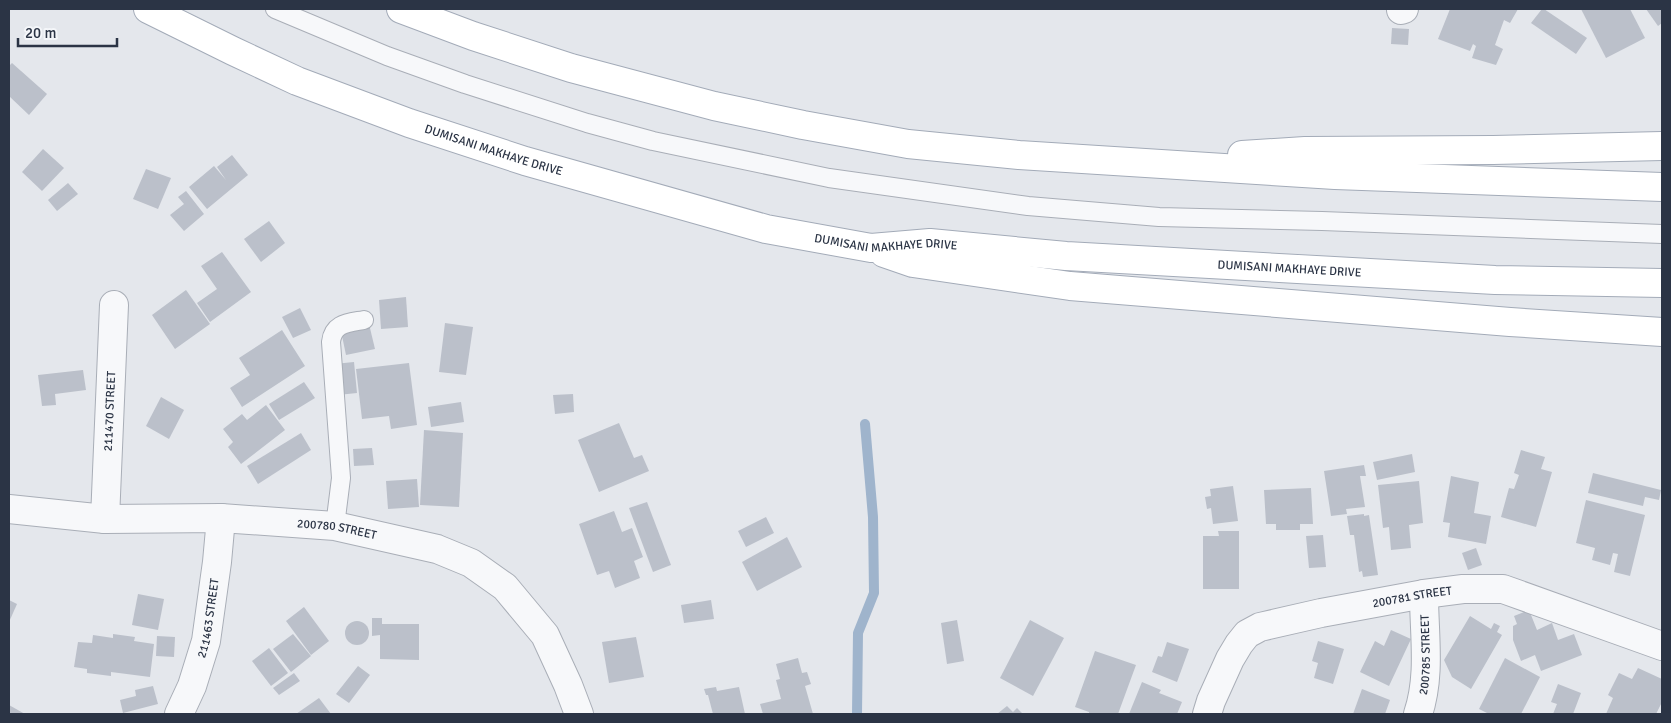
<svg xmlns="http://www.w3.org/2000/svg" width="1671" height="723" font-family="Signika,sans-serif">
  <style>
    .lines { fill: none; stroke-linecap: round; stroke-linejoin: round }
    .stream { stroke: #9fb4cc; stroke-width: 10 }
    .building { fill: #bbc0ca }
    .lane-casing { stroke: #a9aeb7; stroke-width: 20 }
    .street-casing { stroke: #a9aeb7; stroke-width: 30 }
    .primary-casing { stroke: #a3abb8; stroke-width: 30 }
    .lane { stroke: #f7f8fa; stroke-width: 18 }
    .street { stroke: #f7f8fa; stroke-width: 28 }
    .primary { stroke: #fff; stroke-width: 28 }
    .labels { text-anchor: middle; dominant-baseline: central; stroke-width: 5; stroke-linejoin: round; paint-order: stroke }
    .street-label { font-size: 12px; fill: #2b3445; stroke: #f4f6f9 }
  </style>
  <rect width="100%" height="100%" fill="#e4e7ec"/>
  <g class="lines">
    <polyline class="stream" points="857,714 858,633 874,593 873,517 865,424"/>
  </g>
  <g class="building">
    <polygon points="1450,9 1518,9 1510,23 1504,20 1495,45 1503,49 1496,65 1472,58 1476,46 1473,44 1470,51 1438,39"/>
    <polygon points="1542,9 1544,9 1587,38 1576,54 1531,23"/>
    <polygon points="1581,9 1630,9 1645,38 1606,58"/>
    <polygon points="1646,9 1662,9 1662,23 1658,26"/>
    <polygon points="1392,28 1409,29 1408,45 1391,44"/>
    <polygon points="12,63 47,94 29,115 9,96 9,66"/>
    <polygon points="43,149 64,168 42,191 22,172"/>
    <polygon points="232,155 248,175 207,209 189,187 214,166 226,180 217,167"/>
    <polygon points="146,169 171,178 158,209 133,199"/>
    <polygon points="68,183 78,194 57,211 48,200"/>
    <polygon points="186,191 204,214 184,231 170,215 184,204 178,197"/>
    <polygon points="269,221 285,243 261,262 244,239"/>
    <polygon points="222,252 251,292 210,322 197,303 217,289 201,266"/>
    <polygon points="186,290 210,324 175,349 152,315"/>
    <polygon points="406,297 408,327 381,329 379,300"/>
    <polygon points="300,308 311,330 293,338 282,317"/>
    <polygon points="445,323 473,327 466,375 439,372"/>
    <polygon points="369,324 375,349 346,355 341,331"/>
    <polygon points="282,330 305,366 242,407 230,388 250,375 239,358"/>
    <polygon points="354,362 357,393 338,395 334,364"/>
    <polygon points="409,363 417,425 391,429 389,416 362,419 356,369"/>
    <polygon points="83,370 86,390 55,394 56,405 42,406 38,375"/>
    <polygon points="304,382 315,398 279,420 269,404"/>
    <polygon points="573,394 574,412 555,414 553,395"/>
    <polygon points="161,397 184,410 169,439 146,426"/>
    <polygon points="461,402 464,422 431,427 428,407"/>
    <polygon points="266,405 285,430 241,464 228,447 233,442 223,429 242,414 247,420"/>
    <polygon points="619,423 634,458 642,455 649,471 599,492 578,440"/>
    <polygon points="424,430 463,433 459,507 420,505"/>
    <polygon points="301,433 311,450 258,484 247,466"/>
    <polygon points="372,448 374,465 354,466 353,449"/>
    <polygon points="1521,450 1545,457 1541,469 1552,472 1536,527 1501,517 1509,488 1514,489 1519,475 1514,473"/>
    <polygon points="1412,454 1415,472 1377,480 1373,462"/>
    <polygon points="1364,465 1366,476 1360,476 1365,507 1346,509 1347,514 1331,516 1324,471"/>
    <polygon points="1593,473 1661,490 1659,500 1645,497 1643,506 1588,493"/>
    <polygon points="1451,476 1479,482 1474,513 1491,516 1486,544 1448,537 1450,523 1443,522"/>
    <polygon points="417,479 419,507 388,509 386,481"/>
    <polygon points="1419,481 1423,523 1409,525 1411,548 1391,550 1389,527 1383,528 1378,485"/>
    <polygon points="1233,486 1238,521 1213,524 1211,508 1207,509 1205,497 1211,496 1210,489"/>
    <polygon points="1311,488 1313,524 1300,524 1300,530 1276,530 1276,524 1266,524 1264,490"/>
    <polygon points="1586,500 1645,515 1630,576 1614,572 1618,554 1613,553 1610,565 1592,560 1595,548 1576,543"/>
    <polygon points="647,502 671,565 653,572 629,508"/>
    <polygon points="614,511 622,532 632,528 643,557 634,561 640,578 615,588 609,571 597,575 579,524"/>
    <polygon points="1364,514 1364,516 1369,515 1378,575 1363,577 1362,571 1359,572 1354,535 1350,535 1347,516"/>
    <polygon points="766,517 774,533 746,547 738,531"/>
    <polygon points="1218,531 1239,531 1239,589 1203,589 1203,536 1219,536"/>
    <polygon points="1323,535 1326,567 1309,568 1306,536"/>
    <polygon points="787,537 802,567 757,591 742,562"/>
    <polygon points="1476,548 1482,565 1468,570 1462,553"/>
    <polygon points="138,594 164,599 158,630 132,625"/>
    <polygon points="9,600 17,604 9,622"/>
    <polygon points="711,600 714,619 684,623 681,605"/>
    <polygon points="304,607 329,641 311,655 286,621"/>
    <polygon points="1529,610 1537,630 1552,623 1558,640 1574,634 1582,655 1541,671 1535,655 1521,661 1513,640 1513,626 1517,624 1514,616"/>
    <polygon points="1470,616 1491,629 1494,623 1500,626 1497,632 1502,635 1471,689 1452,677 1444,660"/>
    <polygon points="372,618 382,618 382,624 419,624 419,660 380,659 380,635 372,636"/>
    <polygon points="957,620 964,661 947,664 941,623"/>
    <polygon points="1030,620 1064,638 1033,696 1000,678"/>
    <circle cx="357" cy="633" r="12"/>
    <polygon points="1391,630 1411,639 1389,686 1360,672 1375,641 1384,646"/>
    <polygon points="113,634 135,637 134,641 154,644 150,677 111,672 111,676 87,673 87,669 74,667 78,642 92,643 93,635 113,638"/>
    <polygon points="293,634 311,656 291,672 273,649"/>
    <polygon points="157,636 175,637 174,657 156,656"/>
    <polygon points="636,637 644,677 609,683 602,642"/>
    <polygon points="1318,641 1344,649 1333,684 1314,678 1318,663 1312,661"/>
    <polygon points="1167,642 1189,649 1177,682 1152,672 1158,656 1162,657"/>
    <polygon points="269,648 288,673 271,686 252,661"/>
    <polygon points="1095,651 1136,665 1118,714 1089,714 1089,712 1075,707"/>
    <polygon points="798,658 802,673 807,672 811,684 805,686 813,714 763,714 760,704 781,699 776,680 780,679 776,664"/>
    <polygon points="1505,658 1540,677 1521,714 1489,714 1479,709"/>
    <polygon points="358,666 370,675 349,703 336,694"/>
    <polygon points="1638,668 1662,679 1662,702 1656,714 1606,714 1613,698 1608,695 1619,673 1632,679"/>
    <polygon points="294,673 300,681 279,695 273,688"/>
    <polygon points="1142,682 1161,690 1159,693 1182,702 1177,714 1129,714"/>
    <polygon points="1558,684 1581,693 1573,714 1553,714 1557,704 1551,702"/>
    <polygon points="153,686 158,704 123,713 120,700 136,696 135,690"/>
    <polygon points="716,687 717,691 739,687 745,714 713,714 708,695 706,695 704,689"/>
    <polygon points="1362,689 1390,700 1385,714 1353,714"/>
    <polygon points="319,698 331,714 296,714"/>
    <polygon points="9,705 25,714 9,714"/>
    <polygon points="1007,706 1013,712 1017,708 1023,714 997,714"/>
  </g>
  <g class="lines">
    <defs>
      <g id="lane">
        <polyline points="275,9 387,56 465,84 587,123 653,141 829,178 1028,206 1159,217 1322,221 1662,234"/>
        <path d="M 335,526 L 341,478 L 331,342 C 333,323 348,323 364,320"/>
      </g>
      <g id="street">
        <polyline points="1401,10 1404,9"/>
        <path id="s1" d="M 9,509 L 105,519 L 221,518 L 335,526 L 437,549 L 471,563 L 505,587 L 545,635 L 568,685 L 579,714"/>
        <path id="s2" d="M 105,519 L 114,305"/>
        <path id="s3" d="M 179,714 L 192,686 L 206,641 L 217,562 L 221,518"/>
        <path id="s4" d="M 1207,714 L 1211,701 L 1230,659 L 1239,644 L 1247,634 L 1260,627 L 1321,613 L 1424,594 L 1463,589 L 1503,589 L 1662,646"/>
        <path id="s5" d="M 1418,714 C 1431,675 1424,635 1424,594"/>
      </g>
      <g id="primary">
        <path id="s6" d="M 148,9 L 233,51 L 297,81 L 409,123 L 525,161 L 766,229 L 871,248 L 930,243 L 1066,256 L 1495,280 L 1662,283"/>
        <polyline points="401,9 473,36 571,68 714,106 803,125 908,144 1019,155 1335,175 1662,187"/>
        <polyline points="1242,155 1305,151 1493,150 1662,146"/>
        <polyline points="884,253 913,263 1070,286 1510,322 1662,332"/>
      </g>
    </defs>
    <use href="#lane" class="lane-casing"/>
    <use href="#street" class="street-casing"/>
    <use href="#primary" class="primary-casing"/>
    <use href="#lane" class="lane"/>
    <use href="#street" class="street"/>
    <use href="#primary" class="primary"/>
  </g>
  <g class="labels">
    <g class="street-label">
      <text stroke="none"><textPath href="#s6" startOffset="374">DUMISANI MAKHAYE DRIVE</textPath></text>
      <text stroke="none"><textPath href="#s6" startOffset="779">DUMISANI MAKHAYE DRIVE</textPath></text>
      <text stroke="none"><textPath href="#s6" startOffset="1184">DUMISANI MAKHAYE DRIVE</textPath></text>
      <text stroke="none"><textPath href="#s2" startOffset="108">211470 STREET</textPath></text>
      <text stroke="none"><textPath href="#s1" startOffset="329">200780 STREET</textPath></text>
      <text stroke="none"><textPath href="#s4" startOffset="260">200781 STREET</textPath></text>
      <text stroke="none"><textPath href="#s3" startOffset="101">211463 STREET</textPath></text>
      <text stroke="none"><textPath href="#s5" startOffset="60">200785 STREET</textPath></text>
    </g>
  </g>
  <rect width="1671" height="723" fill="none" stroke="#2b3445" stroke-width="20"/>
  <path d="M18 38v8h99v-8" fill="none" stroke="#2b3445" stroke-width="2.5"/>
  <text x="25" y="38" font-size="15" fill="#2b3445" stroke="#f4f6f9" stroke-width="4" paint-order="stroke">20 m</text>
</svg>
